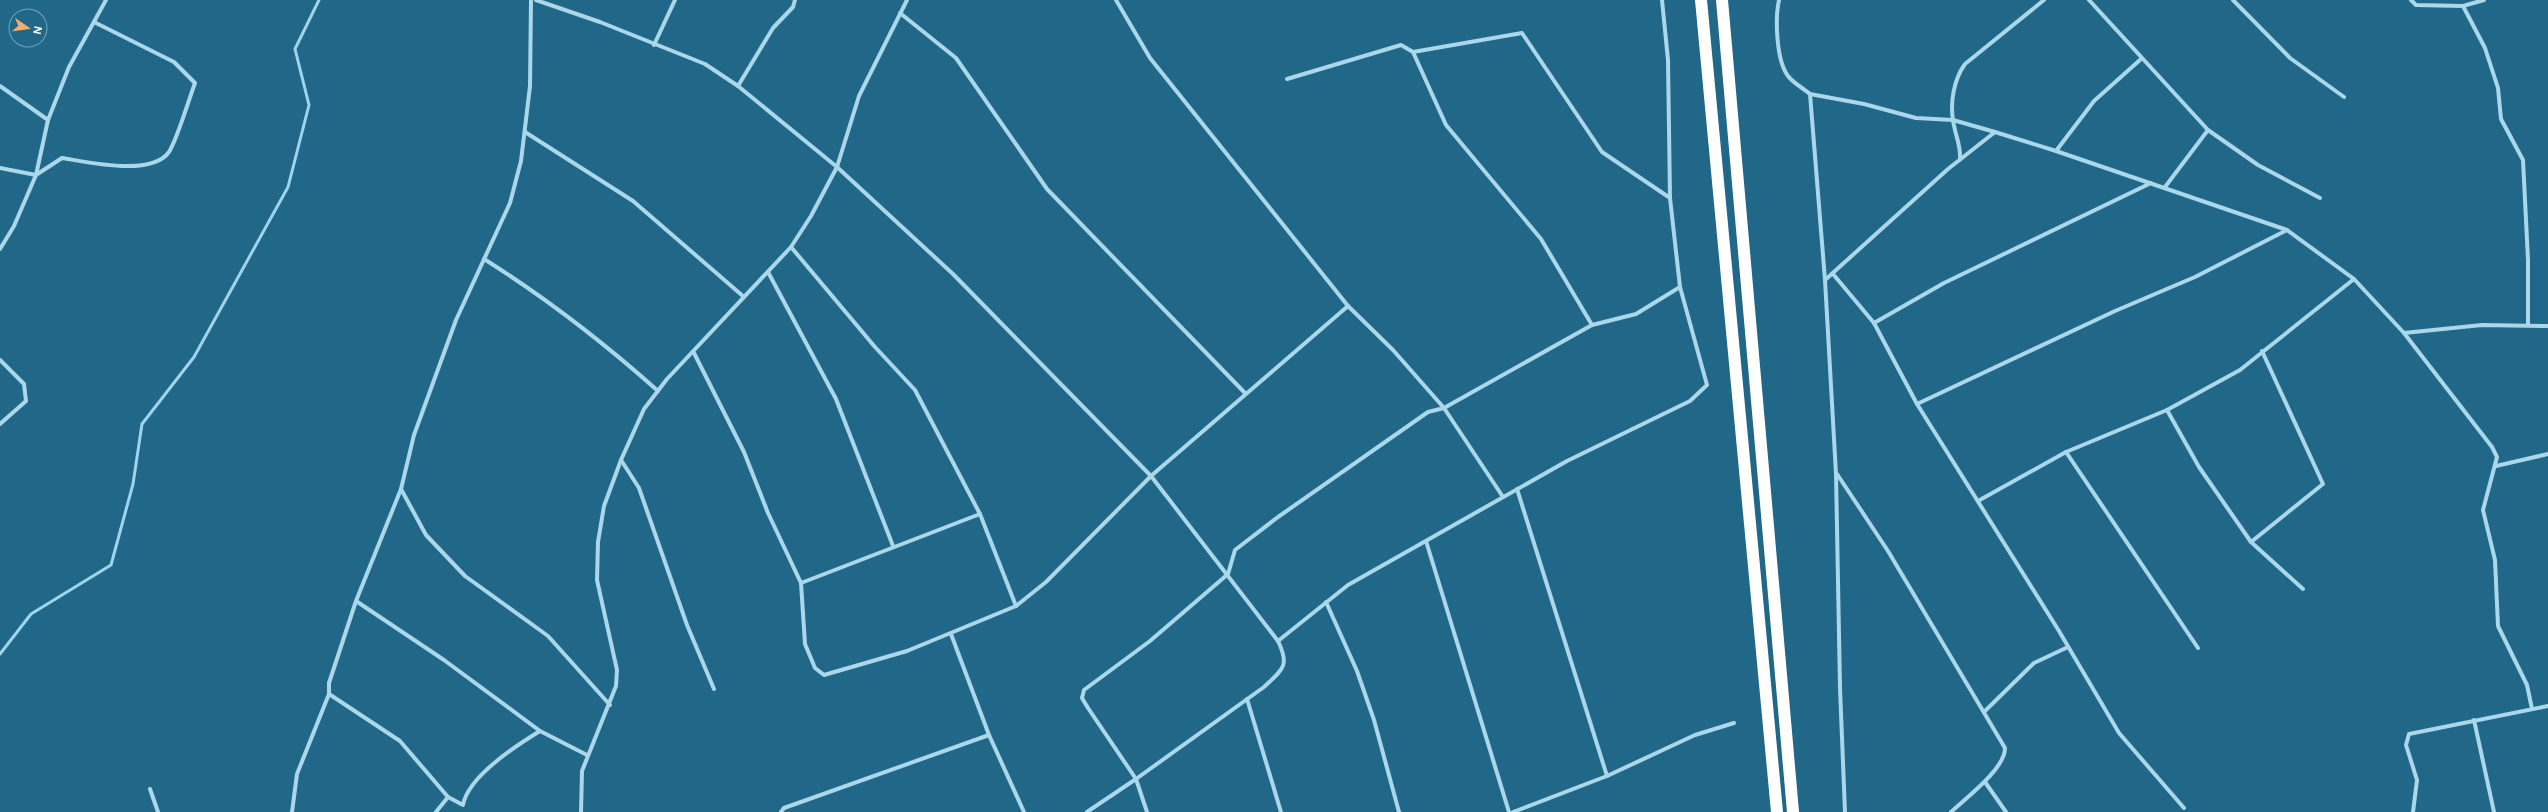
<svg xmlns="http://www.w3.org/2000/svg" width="2548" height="812" font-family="'DM Sans',sans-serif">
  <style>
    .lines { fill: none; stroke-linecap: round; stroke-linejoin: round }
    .stream { stroke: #9ed5ec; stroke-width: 3 }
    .street { stroke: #aad7ea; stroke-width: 4 }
    .highway { stroke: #fff; stroke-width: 12 }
  </style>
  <rect width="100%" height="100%" fill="#206788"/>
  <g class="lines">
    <polyline class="stream" points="0,654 31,614 111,565 133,484 142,424 194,357 288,187 309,105 295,49 319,0"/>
    <g class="street">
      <path d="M 536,0 L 600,22 L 705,64 L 738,86 L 837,167 L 953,274 L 1151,476 L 1278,641 C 1290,666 1283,669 1264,687 L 1136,779 L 1087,812"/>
      <polyline points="1116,0 1150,58 1348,306 1393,350 1444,408 1503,497"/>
      <path d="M 1779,0 C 1775,18 1776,60 1788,76 C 1793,83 1803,88 1810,94 L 1825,280 L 1836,474 L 1840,688 L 1845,812"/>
      <polyline points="2089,0 2208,130 2258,165 2320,198"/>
      <polyline points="2233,0 2290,58 2344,97"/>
      <polyline points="2411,0 2416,5 2463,6 2484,0"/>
      <polyline points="2463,6 2485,48 2498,88 2501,119 2523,160 2528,260 2528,325"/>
      <polyline points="900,13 956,58 1047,189 1245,393"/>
      <polyline points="654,45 675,0"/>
      <polyline points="1287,79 1401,45 1413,52 1522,33 1602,152 1670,198"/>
      <polyline points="0,86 48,120"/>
      <polyline points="738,86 773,28 793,7 795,0"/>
      <polyline points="1810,94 1864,104 1916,118 1953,120 1995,132 2056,151 2287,230 2354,279 2404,333 2492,447 2497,457 2483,510 2495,560 2498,626 2527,685 2532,709"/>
      <polyline points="525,132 633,201 744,297"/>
      <polyline points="2056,151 2094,101 2141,59"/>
      <path d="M 1960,159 C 1961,145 1955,135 1953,120 C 1950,102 1954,79 1965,64 L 2044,0"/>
      <path d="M 0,168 L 36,175 L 62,158 C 88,162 151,177 169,152 C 177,140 189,99 195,83 L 174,62 L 94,22"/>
      <polyline points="2165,187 2208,130"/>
      <polyline points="791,247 875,347 915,390 980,514 1016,606"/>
      <polyline points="0,249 14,226 36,175 48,120 69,67 106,0"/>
      <path d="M 484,259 C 546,298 603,342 658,391"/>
      <polyline points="768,272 836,399 893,546"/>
      <polyline points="1833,274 1874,323 1917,404 2059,631 2119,733 2184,808"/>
      <polyline points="1825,280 1948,169 1995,132"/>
      <polyline points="1874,323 1944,283 2151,183"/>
      <polyline points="1592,325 1636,314 1680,287"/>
      <polyline points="2404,333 2482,325 2548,326"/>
      <polyline points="694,353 744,452 768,513 801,583 805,644 815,668 824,675 907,651 1016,606 1046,582 1151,476 1348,306"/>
      <polyline points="0,360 24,384 26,401 0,424"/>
      <polyline points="1917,404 2115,311 2195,277 2287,230"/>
      <polyline points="2167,410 2199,467 2251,542 2303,589"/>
      <polyline points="2066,452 2198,648"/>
      <polyline points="621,460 639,488 687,625 714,689"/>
      <polyline points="2496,466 2548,454"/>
      <path d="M 1837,474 L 1888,551 L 2005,748 C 2005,769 1966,798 1951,812"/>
      <polyline points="401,489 426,535 465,576 548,636 610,705"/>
      <polyline points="1517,489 1607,776"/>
      <polyline points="1978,501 2066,452 2167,410 2240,370 2354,279"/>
      <polyline points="1426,541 1509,812"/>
      <polyline points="2251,542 2323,484 2262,351"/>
      <polyline points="801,583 980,514"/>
      <polyline points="356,601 444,660 540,731 587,755"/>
      <polyline points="1326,602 1357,671 1374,720 1399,812"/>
      <polyline points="951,634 989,735 1024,812"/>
      <polyline points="1278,641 1348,585 1567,461 1690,401 1707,385 1680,287 1670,198 1668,60 1662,0"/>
      <path d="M 329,694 L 400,741 L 448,797 L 463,805 C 468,777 517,745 540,731"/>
      <polyline points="1247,699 1281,812"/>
      <polyline points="1985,711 2034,663 2068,647"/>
      <polyline points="2474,720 2494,812"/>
      <polyline points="1985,782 2006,812"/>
      <polyline points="150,789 158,812"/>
      <polyline points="292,812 297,774 329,694 329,683 356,601 401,489 414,435 456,320 510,203 521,161 530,86 531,0"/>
      <polyline points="436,812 448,797"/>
      <polyline points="581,812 582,771 616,686 617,670 597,580 598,542 604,506 621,460 644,409 667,379 791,247 811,216 837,167 859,96 907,0"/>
      <polyline points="781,812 784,808 989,735"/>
      <polyline points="1147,812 1136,779 1088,708 1082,698 1084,690 1150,641 1228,574 1235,550 1278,517 1428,412 1444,408 1592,325 1541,239 1446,125 1413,52"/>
      <polyline points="1513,812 1607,776 1695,735 1734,723"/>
      <polyline points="2413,812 2417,780 2406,745 2409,734 2548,706"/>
    </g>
    <g class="highway">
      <polyline points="1701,0 1777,812"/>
      <polyline points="1722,0 1793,812"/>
    </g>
  </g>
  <g transform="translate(28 28) rotate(103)"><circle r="19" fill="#206788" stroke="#79a4b8"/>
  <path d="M0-3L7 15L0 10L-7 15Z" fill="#f8ac6b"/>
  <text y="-6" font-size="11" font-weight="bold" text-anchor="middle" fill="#ffffff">N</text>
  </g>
</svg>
